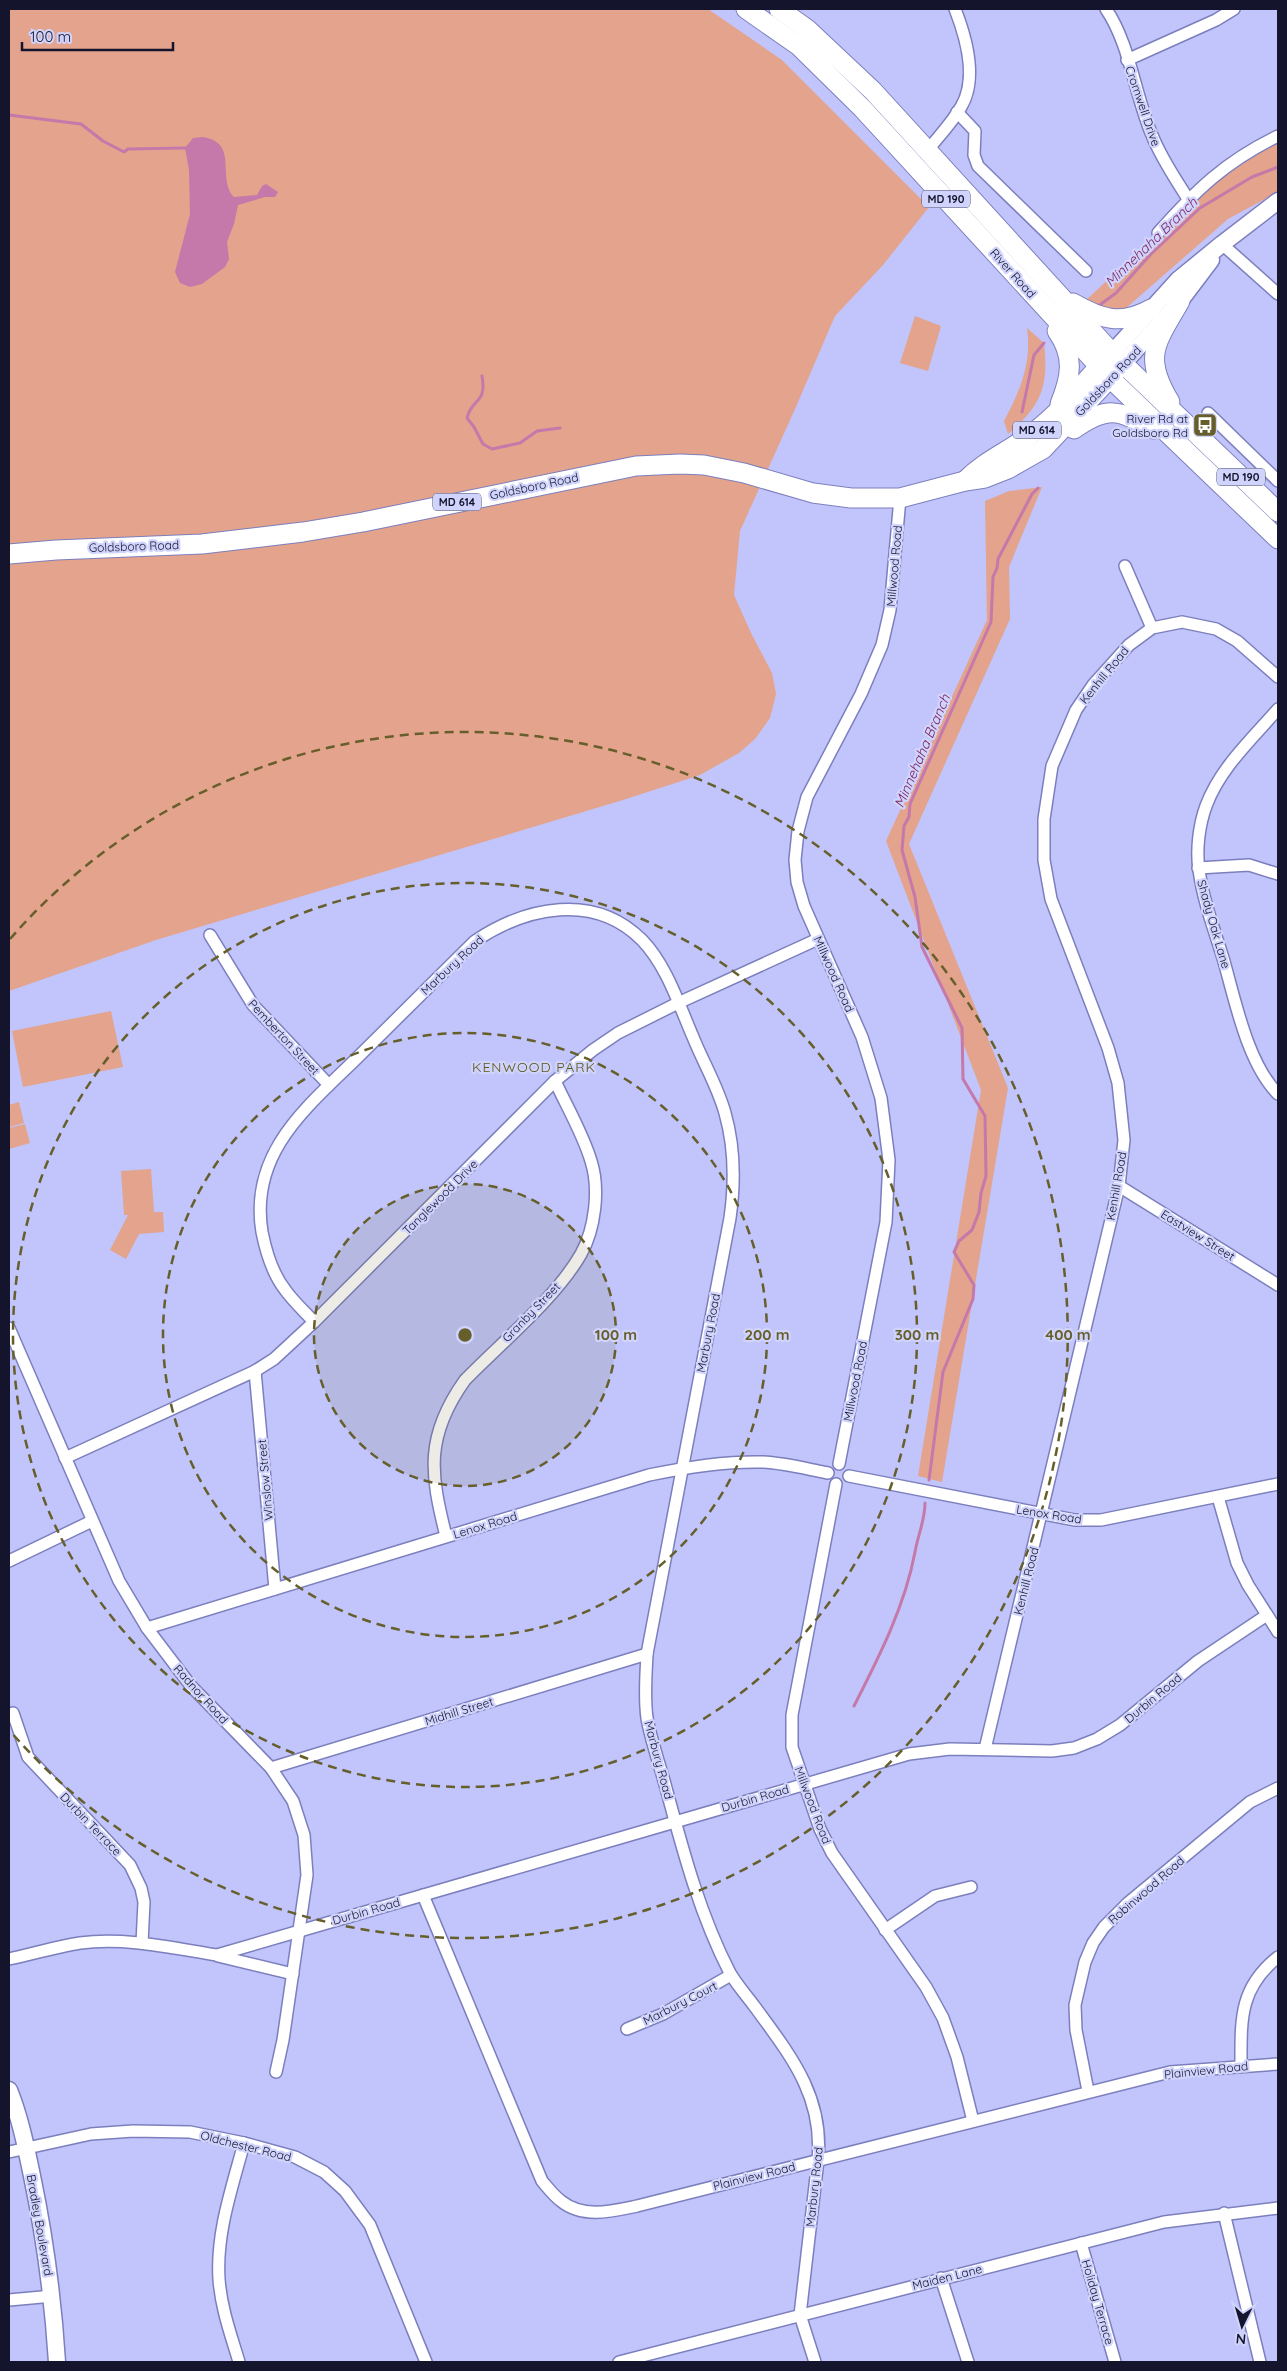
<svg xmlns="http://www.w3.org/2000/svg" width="1287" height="2371" font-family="Quicksand,sans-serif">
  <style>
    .green { fill: #e3a38c }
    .water { fill: #c479aa }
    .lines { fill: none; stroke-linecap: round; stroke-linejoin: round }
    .stream { stroke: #c479aa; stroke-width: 3 }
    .minor-casing { stroke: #7c7fbd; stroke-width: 14 }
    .secondary-casing { stroke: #7c7fbd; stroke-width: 19 }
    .primary-casing { stroke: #7c7fbd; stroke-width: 21 }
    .minor { stroke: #fff; stroke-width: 11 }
    .secondary { stroke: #fff; stroke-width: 16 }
    .primary { stroke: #fff; stroke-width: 19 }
    .ring { fill: none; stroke: #665e2b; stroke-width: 2.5; stroke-dasharray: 9 6 }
    .labels { text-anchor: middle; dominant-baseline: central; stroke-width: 4.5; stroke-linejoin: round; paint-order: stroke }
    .shield { fill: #d0d4fc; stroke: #4c4e6a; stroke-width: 1 }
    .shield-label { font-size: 11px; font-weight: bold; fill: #14142c }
    .street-label { font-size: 12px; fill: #14142c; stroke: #d0d4fc }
    .poi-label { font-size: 12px; fill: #14142c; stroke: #d0d4fc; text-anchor: end }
    .water-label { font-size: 14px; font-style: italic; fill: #7d2463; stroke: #d0d4fc }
    .neighbourhood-label { font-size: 14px; letter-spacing: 1px; fill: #5e5519; stroke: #d0d4fc }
    .centre { fill: #665e2b; stroke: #d0d4fc; stroke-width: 2.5 }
    .ring-label { font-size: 15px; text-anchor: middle; font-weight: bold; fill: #665e2b; stroke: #d0d4fc; stroke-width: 4.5; stroke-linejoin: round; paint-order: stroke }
  </style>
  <rect width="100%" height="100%" fill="#c1c5fb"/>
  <g class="green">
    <polygon points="9,9 708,9 782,60 929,207 883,265 835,316 795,409 740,531 734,595 751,633 772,673 776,694 770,718 755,739 739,753 700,775 623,800 156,940 9,991"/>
    <polygon points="1278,136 1278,192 1228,219 1125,309 1106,312 1084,302 1158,233 1188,199"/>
    <polygon points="915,316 941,326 928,371 900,363"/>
    <path d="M 1027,328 L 1044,343 C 1049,387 1041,406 1008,434 L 1004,421 C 1020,391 1032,363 1027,328 Z"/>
    <polygon points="1042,487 1009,567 1010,619 909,844 1008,1088 942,1482 918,1476 981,1090 886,841 987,620 985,501 1009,491"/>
    <polygon points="111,1011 123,1067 23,1087 12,1031"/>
    <polygon points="19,1102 24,1123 9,1127 9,1105"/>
    <polygon points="25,1124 30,1143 9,1149 9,1128"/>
    <polygon points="151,1169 154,1212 163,1212 164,1232 139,1234 126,1259 110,1250 128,1215 124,1215 121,1171"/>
  </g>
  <path class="water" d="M 202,137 C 240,142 216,178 234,197 L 257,195 L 262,186 L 266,184 L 278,192 L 275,197 L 265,197 L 238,205 L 234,224 L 227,242 L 229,259 L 225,267 L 202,284 L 190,287 L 180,283 L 175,272 L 190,214 L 189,170 L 185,148 L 193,138 Z"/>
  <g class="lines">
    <g class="stream">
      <polyline points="9,115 81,124 103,141 124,152 128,149 185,148"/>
      <polyline points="1097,307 1116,293 1151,254 1200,208 1252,177 1278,167"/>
      <path d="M 482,376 C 487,405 472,397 467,418 L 474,427 L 483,444 L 492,449 L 520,443 L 537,431 L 560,428"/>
      <polyline points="1022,412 1034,355 1044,343"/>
      <polyline points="929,1480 943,1372 973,1299 974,1285 954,1252 959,1241 972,1230 979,1212 981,1193 986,1176 985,1116 963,1079 962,1028 922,947 915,897 902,850 904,826 909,817 910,804 991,622 993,577 997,568 998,559 1032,494 1038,488"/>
      <path d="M 854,1706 C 879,1657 905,1606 915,1552 C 918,1535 925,1520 925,1503"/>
    </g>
    <defs>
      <g id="minor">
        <path d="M 1106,9 C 1130,44 1135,96 1152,135 C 1161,158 1175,178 1188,199"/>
        <polyline points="1127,60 1216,20 1234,9"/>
        <polyline points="957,112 975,131 974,155 978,166 1086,271"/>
        <path d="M 927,151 C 938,137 952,123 961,107 C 978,79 966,37 955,9"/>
        <path d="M 1158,233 C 1196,190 1226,161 1278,136"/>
        <polyline points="1222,244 1278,294"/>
        <polyline points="1208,413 1278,481"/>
        <polyline points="1125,566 1152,628"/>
        <path d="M 1278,709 C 1252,739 1220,768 1206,806 C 1199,825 1196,850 1199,870 C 1203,900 1214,929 1223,958 C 1235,999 1247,1063 1278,1094"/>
        <polyline points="1198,868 1249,865 1278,874"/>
        <polyline points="210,935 253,1005 329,1085"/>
        <polyline points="1119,1186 1278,1285"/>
        <path d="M 314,1322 C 305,1312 294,1302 286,1291 C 273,1275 266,1252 262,1232 C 249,1153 306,1108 357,1058 C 396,1019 436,980 475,941 C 526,907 594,892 642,940 C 667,966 679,1005 693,1037 C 703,1062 718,1087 725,1113 C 735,1148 735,1183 730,1218 L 647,1654 C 646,1675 644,1697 647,1718 C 651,1741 660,1765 666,1788 C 683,1851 700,1915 730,1973 C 737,1985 747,1996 755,2007 C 790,2055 824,2096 818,2160 L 800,2315 L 815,2362"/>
        <polyline points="9,1328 119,1581 147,1628 191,1686 271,1768 293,1801 304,1835 307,1875 283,2040 276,2072"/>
        <polyline points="255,1371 275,1589"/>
        <polyline points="65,1458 255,1371 274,1359 314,1322 555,1081 593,1050 618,1033 678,1003 818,939"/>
        <polyline points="839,1464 886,1222 889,1160 881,1098 862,1037 804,906 797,882 795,860 798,831 807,797 861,694 882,645 890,610 900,498"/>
        <polyline points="849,1476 1075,1520 1101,1520 1278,1484"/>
        <polyline points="836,1484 792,1715 792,1747 820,1829 832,1853 926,1987 943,2018 957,2057 973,2121"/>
        <polyline points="1218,1497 1237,1563 1248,1585 1278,1632"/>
        <path d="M 446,1536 C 430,1473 425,1436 465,1380 C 501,1343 556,1298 581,1254 C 595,1229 600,1189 591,1161 C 583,1134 567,1107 555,1081"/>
        <polyline points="9,1561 92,1521"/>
        <path d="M 147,1628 L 649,1475 C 687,1467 725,1461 763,1462 C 785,1463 807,1469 828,1473"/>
        <polyline points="13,1713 28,1757 130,1865 141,1888 144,1902 142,1943"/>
        <polyline points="985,1749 1119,1186 1124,1140 1118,1083 1108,1048 1051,899 1044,860 1044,819 1052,766 1076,710 1093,685 1129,645 1152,628 1182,622 1216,629 1237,641 1278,677"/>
        <polyline points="271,1768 647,1654"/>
        <path d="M 423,1895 L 542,2181 C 548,2188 554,2196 561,2201 C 583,2219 613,2211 637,2206 L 1170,2072 L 1278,2064"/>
        <polyline points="885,1930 935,1896 971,1887"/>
        <polyline points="218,1956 293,1974"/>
        <path d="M 9,1959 C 32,1954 56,1947 80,1943 C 126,1937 172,1948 217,1955 L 909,1754 L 950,1749 L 1052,1751 L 1074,1748 L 1097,1739 L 1120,1725 L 1198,1661 L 1267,1615"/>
        <polyline points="627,2029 663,2014 731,1975"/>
        <path d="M 1241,2065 C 1241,2020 1239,1988 1278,1957"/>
        <polyline points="1088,2091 1076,2030 1075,2005 1085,1962 1093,1943 1104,1927 1128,1903 1250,1802 1278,1788"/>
        <polyline points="9,2152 91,2134 133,2131 190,2132 244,2143 295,2157 324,2172 345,2191 370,2225 426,2362"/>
        <polyline points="1224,2213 1260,2362"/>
        <polyline points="1081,2243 1115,2362"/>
        <polyline points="941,2278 968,2362"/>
        <polyline points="9,2300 53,2296"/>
        <path d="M 239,2362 C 231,2335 221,2308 219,2279 C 216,2233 232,2188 244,2143"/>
        <polyline points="619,2362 1164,2222 1278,2208"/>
      </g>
      <g id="secondary">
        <polyline points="1112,353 1178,280 1222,244 1278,201"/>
        <polyline points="1123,364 1180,301 1211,260"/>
        <path d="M 9,2090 C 20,2117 26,2147 32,2176 C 45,2238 53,2299 57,2362"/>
      </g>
      <g id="primary">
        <polyline points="746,9 799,46 862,108 1110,378 1278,539"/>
        <polyline points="779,9 807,29 873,91 1112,353 1278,512"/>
        <path d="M 1073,303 C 1101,319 1121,326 1151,309"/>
        <path d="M 1057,331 C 1075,356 1071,377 1060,404"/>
        <path d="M 1170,402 C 1142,356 1156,343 1180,301"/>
        <path d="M 1074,429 C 1107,406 1119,409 1153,429"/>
        <path d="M 965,481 C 985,460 1012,450 1034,432 C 1062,411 1083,383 1107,358"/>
        <polyline points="9,554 56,550 202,544 303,532 363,522 636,466 680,464 704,465 744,473 813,493 851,498 900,498 965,481 985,478 1008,469 1043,449 1123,364"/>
      </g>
    </defs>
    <use href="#minor" class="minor-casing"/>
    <use href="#secondary" class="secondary-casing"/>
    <use href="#primary" class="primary-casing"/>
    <use href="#minor" class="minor"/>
    <use href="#secondary" class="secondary"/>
    <use href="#primary" class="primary"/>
  </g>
  <circle cx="465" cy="1335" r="151" fill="#665e2b" fill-opacity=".12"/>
  <g class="ring">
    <circle cx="465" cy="1335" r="151"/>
    <circle cx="465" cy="1335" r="302"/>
    <circle cx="465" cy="1335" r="452"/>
    <path d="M10 939A603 603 0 1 1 10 1731"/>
  </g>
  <defs>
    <symbol id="bus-square" viewBox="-11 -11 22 22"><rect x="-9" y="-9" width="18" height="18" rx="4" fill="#665e2b" stroke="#d0d4fc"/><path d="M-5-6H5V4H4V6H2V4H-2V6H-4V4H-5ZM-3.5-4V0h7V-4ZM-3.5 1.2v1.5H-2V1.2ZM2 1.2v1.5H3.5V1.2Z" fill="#fff"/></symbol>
  </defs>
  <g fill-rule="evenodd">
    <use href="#bus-square" x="1191" y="411" width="28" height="28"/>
  </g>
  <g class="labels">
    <g class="shield">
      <rect x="922" y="190.5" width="48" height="17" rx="4"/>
      <rect x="1013" y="421.5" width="48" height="17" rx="4"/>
      <rect x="1217" y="468.5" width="48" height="17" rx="4"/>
      <rect x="433" y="493.5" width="48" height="17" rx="4"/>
    </g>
    <g class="shield-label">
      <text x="946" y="199">MD 190</text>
      <text x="1037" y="430">MD 614</text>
      <text x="1241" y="477">MD 190</text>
      <text x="457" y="502">MD 614</text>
    </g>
    <g class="street-label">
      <text transform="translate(1143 106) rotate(71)">Cromwell Drive</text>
      <text transform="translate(1013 273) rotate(48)">River Road</text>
      <text transform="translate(1108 381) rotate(-47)">Goldsboro Road</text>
      <text transform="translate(534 486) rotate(-12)">Goldsboro Road</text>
      <text transform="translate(134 546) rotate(-2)">Goldsboro Road</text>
      <text transform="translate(894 566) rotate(-85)">Millwood Road</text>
      <text transform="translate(1104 675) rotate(-51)">Kenhill Road</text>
      <text transform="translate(1214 924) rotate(74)">Shady Oak Lane</text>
      <text transform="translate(452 965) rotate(-43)">Marbury Road</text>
      <text transform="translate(834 974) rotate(66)">Millwood Road</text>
      <text transform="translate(284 1037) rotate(47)">Pemberton Street</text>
      <text transform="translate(1116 1186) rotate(-80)">Kenhill Road</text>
      <text transform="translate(440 1197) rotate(-45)">Tanglewood Drive</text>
      <text transform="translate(1198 1235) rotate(32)">Eastview Street</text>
      <text transform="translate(531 1312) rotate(-46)">Granby Street</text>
      <text transform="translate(708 1333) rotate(-79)">Marbury Road</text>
      <text transform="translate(855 1381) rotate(-79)">Millwood Road</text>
      <text transform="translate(265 1480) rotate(-95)">Winslow Street</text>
      <text transform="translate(1049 1514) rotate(9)">Lenox Road</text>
      <text transform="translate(485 1525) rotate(-17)">Lenox Road</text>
      <text transform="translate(1026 1581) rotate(-76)">Kenhill Road</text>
      <text transform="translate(201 1694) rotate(48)">Radnor Road</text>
      <text transform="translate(1153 1698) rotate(-40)">Durbin Road</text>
      <text transform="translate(459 1711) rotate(-17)">Midhill Street</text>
      <text transform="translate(659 1760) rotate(75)">Marbury Road</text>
      <text transform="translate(755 1798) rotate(-16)">Durbin Road</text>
      <text transform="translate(813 1805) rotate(69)">Millwood Road</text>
      <text transform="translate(91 1824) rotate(46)">Durbin Terrace</text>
      <text transform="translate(1146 1890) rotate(-41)">Robinwood Road</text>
      <text transform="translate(366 1911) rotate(-16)">Durbin Road</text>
      <text transform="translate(680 2003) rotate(-27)">Marbury Court</text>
      <text transform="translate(1206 2070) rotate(-6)">Plainview Road</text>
      <text transform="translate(246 2146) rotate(14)">Oldchester Road</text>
      <text transform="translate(754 2176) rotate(-14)">Plainview Road</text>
      <text transform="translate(814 2187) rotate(-84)">Marbury Road</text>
      <text transform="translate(40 2225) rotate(80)">Bradley Boulevard</text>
      <text transform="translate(947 2277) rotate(-14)">Maiden Lane</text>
      <text transform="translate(1098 2302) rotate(74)">Holiday Terrace</text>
    </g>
    <g class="poi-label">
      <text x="1188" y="418">River Rd at<tspan x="1188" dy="14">Goldsboro Rd</tspan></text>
    </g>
    <g class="water-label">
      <text transform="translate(1151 242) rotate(-44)">Minnehaha Branch</text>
      <text transform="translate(922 751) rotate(-67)">Minnehaha Branch</text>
    </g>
    <g class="neighbourhood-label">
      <text x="534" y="1067">KENWOOD PARK</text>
    </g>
  </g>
  <circle cx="465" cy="1335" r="8" class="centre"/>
  <g class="ring-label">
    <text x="616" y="1340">100 m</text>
    <text x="767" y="1340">200 m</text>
    <text x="917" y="1340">300 m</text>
    <text x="1068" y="1340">400 m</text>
  </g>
  <rect width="1287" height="2371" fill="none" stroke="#14142c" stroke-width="20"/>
  <g transform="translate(1242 2326) rotate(185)" stroke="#d0d4fc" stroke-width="4" paint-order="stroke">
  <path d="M0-4L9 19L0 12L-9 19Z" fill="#14142c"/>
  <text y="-8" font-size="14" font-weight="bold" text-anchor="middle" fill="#14142c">N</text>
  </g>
  <path d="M22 42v8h151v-8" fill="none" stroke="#14142c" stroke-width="2.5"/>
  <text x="30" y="42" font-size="15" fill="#14142c" stroke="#d0d4fc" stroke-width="4" paint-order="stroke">100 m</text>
</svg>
